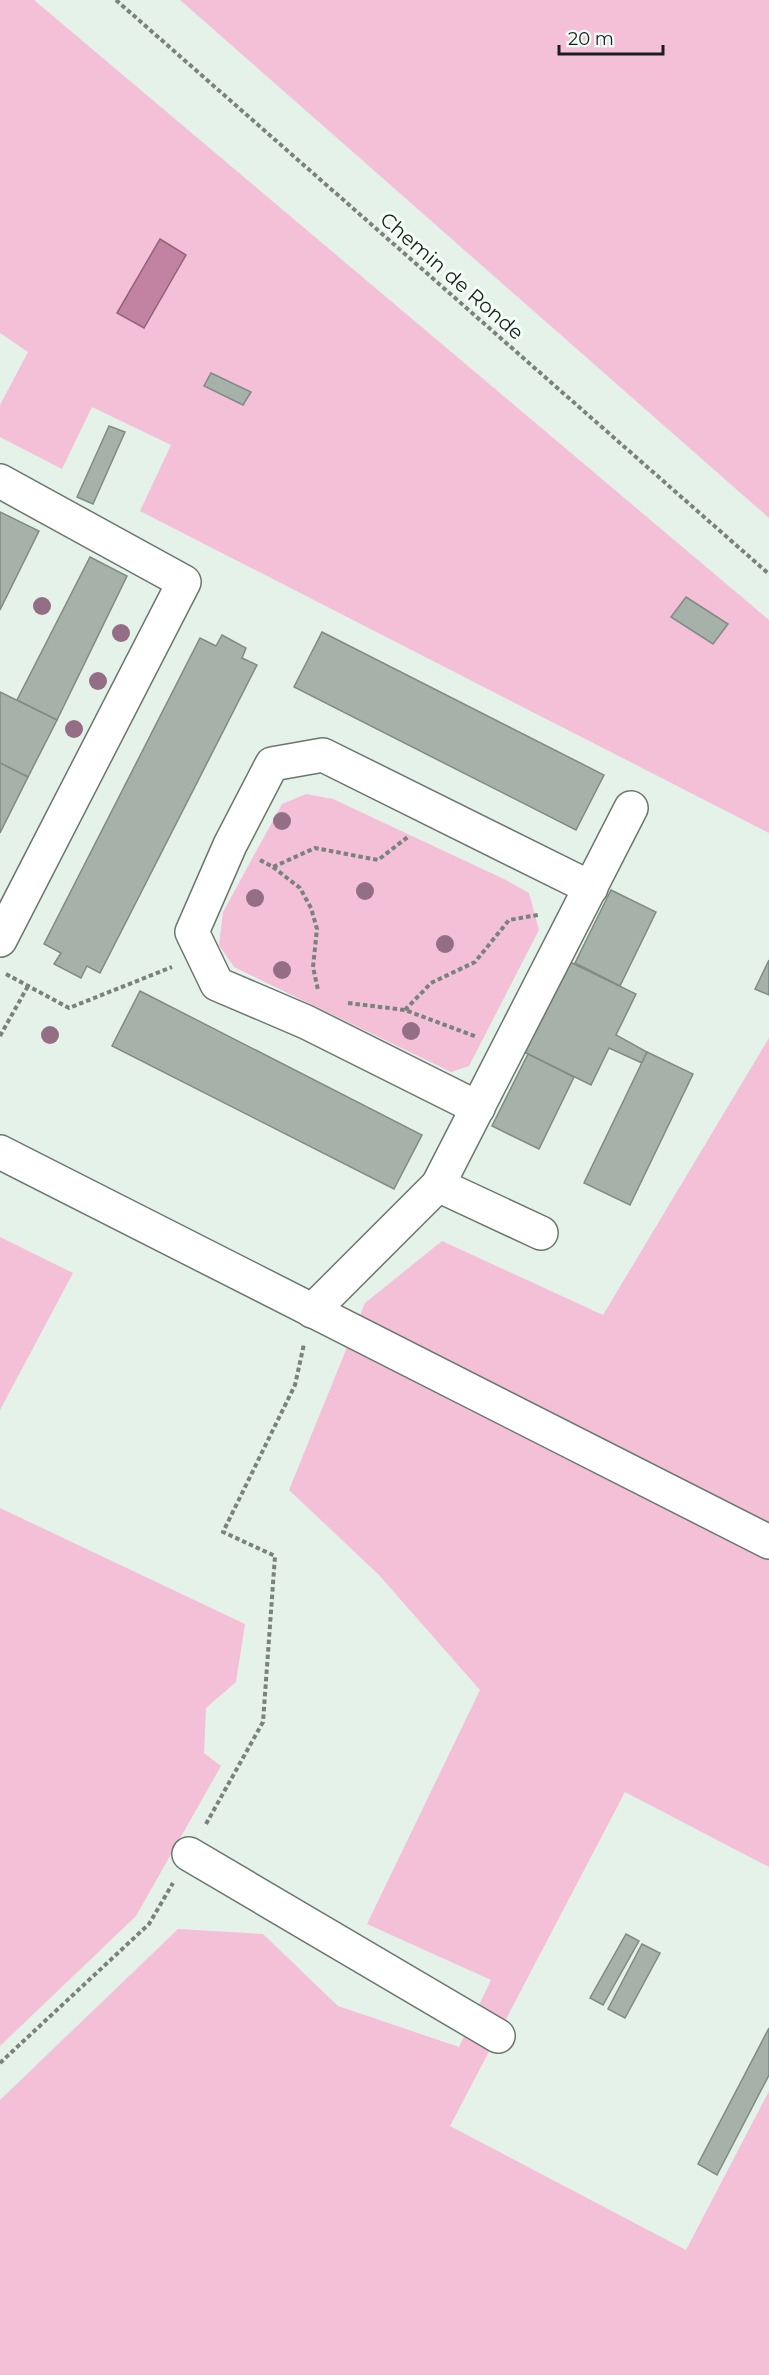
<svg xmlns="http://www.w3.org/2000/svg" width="769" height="2375" font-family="Montserrat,sans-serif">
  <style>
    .green { fill: #f3c0d7 }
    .water { fill: #c282a1; stroke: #906479; stroke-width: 1.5 }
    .building { fill: #a5b1a9; stroke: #808b84; stroke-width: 1.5 }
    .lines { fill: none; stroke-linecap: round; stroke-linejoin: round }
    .minor-casing { stroke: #6b766f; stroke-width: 36 }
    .path { stroke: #79827c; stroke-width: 4; stroke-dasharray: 4.5 3; stroke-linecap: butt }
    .minor { stroke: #fff; stroke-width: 33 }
    .tree { fill: #946e85 }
    .labels { text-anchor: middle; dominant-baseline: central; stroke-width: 6; stroke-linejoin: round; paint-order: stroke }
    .street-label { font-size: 20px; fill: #1a1f1c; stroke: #f4fef8 }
  </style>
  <rect width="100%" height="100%" fill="#e5f2e9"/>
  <g class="green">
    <polygon points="0,0 34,0 769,620 769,833 140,511 171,445 92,407 62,469 0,437 0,405 28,352 0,333"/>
    <polygon points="180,0 769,0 769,518"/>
    <polygon points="306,794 333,799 506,880 529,893 539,930 469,1066 451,1072 234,967 219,945 223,912 282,804"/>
    <polygon points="769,1038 769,1867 625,1792 450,2126 686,2250 769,2091 769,2375 0,2375 0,2100 178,1929 263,1934 338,2006 459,2047 491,1980 367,1924 480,1690 378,1574 289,1490 365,1303 442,1241 603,1315"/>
    <polygon points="0,1237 73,1273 0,1410"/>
    <polygon points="0,1508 245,1624 236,1682 206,1708 204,1753 221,1766 136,1916 0,2046"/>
  </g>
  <polygon class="water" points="160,239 186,255 144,328 117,313"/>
  <g class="building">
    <polygon points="211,373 251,392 243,405 204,386"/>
    <polygon points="109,426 125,432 93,504 77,497"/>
    <polygon points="0,512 39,531 0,610"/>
    <polygon points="90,557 127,576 57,720 17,700"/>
    <polygon points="686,597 728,624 713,644 671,617"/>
    <polygon points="322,632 604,775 576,830 294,687"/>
    <polygon points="222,635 246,648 242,658 257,665 100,973 87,966 81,978 54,964 61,953 44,944 200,638 216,646"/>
    <polygon points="0,692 57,720 28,777 0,763"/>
    <polygon points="0,763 28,777 0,833"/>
    <polygon points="611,890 656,912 620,986 575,963"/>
    <polygon points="769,960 769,995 755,989"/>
    <polygon points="568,961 636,994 616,1035 647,1052 642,1063 609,1048 591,1085 522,1051"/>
    <polygon points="140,991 422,1135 394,1189 112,1046"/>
    <polygon points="647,1052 693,1074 630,1205 584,1183"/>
    <polygon points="528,1054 574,1077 539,1149 492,1126"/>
    <polygon points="626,1934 639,1941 603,2005 590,1998"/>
    <polygon points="642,1944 660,1953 625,2018 608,2009"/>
    <polygon points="769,2028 769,2075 717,2175 698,2164"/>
  </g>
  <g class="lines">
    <defs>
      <g id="minor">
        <polyline points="0,481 184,582 0,940"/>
        <polyline points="478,1108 306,1022 217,984 192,932 230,845 272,764 323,755 591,888"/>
        <polyline points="0,1152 769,1542"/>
        <polyline points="438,1185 541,1233"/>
        <polyline points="312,1311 438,1185 631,808"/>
        <polyline points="189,1854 498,2036"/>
      </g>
    </defs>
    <use href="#minor" class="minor-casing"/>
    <g class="path">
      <polyline points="116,0 769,574"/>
      <polyline points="260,860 273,867 315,848 378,860 409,836"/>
      <polyline points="273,867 300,888 311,908 317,929 313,967 318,990"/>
      <polyline points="6,974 69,1008 172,967"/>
      <polyline points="348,1003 405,1010 477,1037"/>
      <polyline points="405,1010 431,983 475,962 509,920 538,915"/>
      <polyline points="0,1036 28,986"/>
      <polyline points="206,1824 263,1722 275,1556 223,1532 295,1385 304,1344"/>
      <polyline points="0,2063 149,1924 173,1883"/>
    </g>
    <use href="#minor" class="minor"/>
  </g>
  <g class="tree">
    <circle cx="42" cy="606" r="9"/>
    <circle cx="121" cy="633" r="9"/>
    <circle cx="98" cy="681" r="9"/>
    <circle cx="74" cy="729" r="9"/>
    <circle cx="282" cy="821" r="9"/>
    <circle cx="365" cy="891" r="9"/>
    <circle cx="255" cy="898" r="9"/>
    <circle cx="445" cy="944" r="9"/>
    <circle cx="282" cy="970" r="9"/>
    <circle cx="411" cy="1031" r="9"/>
    <circle cx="50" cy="1035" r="9"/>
  </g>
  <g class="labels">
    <g class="street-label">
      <text transform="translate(452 276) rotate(41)">Chemin de Ronde</text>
    </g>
  </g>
  <path d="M559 45v9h104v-9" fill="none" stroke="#1a1f1c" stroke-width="3"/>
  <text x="568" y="45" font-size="18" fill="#1a1f1c" stroke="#f4fef8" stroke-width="4.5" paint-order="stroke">20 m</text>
</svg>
